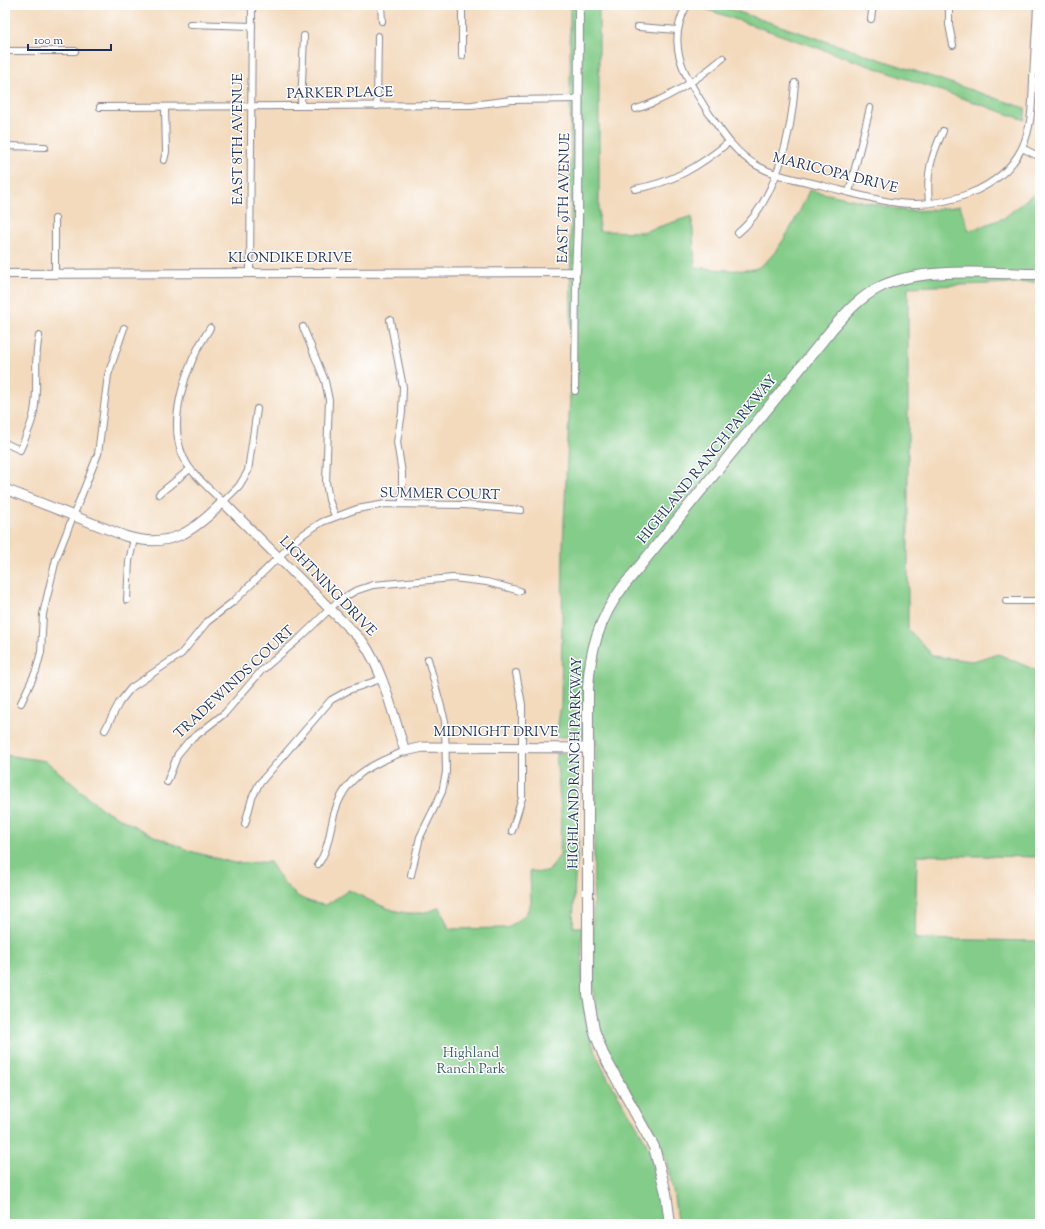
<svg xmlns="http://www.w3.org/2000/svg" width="1045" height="1229" font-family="'Sorts Mill Goudy',serif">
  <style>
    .green { fill: #84cc89; stroke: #507e74 }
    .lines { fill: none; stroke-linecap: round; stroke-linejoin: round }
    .minor-casing { stroke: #87848e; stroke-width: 8 }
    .tertiary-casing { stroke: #87848e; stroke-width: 10 }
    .secondary-casing { stroke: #87848e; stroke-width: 11 }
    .primary-casing { stroke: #87848e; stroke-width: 12 }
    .minor { stroke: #fff; stroke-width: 6 }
    .tertiary { stroke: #fff; stroke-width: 8 }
    .secondary { stroke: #fff; stroke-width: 9 }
    .primary { stroke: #fff; stroke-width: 10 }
    .labels { text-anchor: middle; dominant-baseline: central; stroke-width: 3; stroke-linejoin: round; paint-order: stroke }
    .street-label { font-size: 14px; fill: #1b2f5e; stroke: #fff }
    .park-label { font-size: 14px; fill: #3a5e6b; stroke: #fff }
  </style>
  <rect width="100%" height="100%" fill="#fff"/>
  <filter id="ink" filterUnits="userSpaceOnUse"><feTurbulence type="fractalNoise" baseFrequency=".025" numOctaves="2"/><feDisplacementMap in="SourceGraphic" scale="8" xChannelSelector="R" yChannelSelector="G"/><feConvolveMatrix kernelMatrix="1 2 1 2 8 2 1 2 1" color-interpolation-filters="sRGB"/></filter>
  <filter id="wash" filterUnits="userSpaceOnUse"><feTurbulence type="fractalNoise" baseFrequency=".012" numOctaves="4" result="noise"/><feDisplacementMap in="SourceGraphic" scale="16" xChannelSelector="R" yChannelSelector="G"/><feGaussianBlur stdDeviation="0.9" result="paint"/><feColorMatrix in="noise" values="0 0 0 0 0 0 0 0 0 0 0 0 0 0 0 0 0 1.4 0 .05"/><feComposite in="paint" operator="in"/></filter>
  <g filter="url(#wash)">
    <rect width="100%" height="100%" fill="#f3dabd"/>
    <g class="green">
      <path d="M 570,5 L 599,5 L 599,231 L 643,232 L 692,216 L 695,267 C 708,269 742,272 754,269 C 774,265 802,209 809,190 L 907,211 L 932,210 L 960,206 L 969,231 L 1004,218 L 1033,194 L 1040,202 L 1040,282 L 908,287 L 908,629 L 933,656 L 972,661 L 998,654 L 1040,672 L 1040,709 L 1037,738 L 1040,739 L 1040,857 L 917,855 L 915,939 L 1040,941 L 1040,1224 L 677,1224 C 674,1186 667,1155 649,1122 C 634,1095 614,1071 604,1041 C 596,1019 594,996 592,972 L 596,736 L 556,737 L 561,704 L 563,545 L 571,374 Z"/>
      <polygon points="694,5 718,5 1025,108 1025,120"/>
      <path d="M 556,753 L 571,754 L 578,760 L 578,853 L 575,877 L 573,927 L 582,927 C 582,971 580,1014 597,1056 C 611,1090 636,1118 650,1152 C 659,1175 662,1200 664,1224 L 5,1224 L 5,755 L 46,761 L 101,808 L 147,833 L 190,851 L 234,863 L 270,862 C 287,888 294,901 326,905 L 349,890 C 380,905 406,923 440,907 L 449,929 L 507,928 L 526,914 L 531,903 L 530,871 L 548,872 L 560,855 L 561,811 Z"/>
    </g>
  </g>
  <g filter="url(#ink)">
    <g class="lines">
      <defs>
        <g id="minor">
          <polyline points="381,5 382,21"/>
          <path d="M 687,5 C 664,46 686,77 708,112 C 722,132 734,152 756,165 C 776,177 802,180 824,186 C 848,192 873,200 898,203 C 943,208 1000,192 1022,148 C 1032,127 1032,103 1033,80 C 1034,55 1036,30 1037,5"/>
          <polyline points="736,5 774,5"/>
          <polyline points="949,5 949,25 953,45"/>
          <polyline points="871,19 873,5"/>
          <polyline points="190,24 252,26"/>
          <polyline points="638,27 678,30"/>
          <polyline points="5,51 75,51"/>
          <polyline points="462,56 462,5"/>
          <polyline points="301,106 304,36"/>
          <polyline points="377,106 378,36"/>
          <polyline points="100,107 472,105 512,100 579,99"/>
          <path d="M 636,109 C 669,99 697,80 723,58"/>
          <polyline points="5,146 45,147"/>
          <polyline points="1022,148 1040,157"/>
          <polyline points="164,160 166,152 165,108"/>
          <path d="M 635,189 C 672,183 700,166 729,142"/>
          <polyline points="849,192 870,108"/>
          <path d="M 929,203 C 926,173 931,157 943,131"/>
          <path d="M 738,233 C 777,200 792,132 795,83"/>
          <polyline points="250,273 252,5"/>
          <polyline points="55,274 55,219"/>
          <polyline points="390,320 403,387 402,413 397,442 402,473 402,504"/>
          <polyline points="303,327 325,381 329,400 326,482 329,500 335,516"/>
          <path d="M 210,328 C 187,362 163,425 187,464 C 196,478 211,490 223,502 L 239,486 L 248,471 L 257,409"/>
          <polyline points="575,391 576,272"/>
          <path d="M 5,443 L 20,450 C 25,438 32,425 34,412 C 39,386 33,362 39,336"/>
          <polyline points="159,494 190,469"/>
          <polyline points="127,600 129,561 134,539"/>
          <polyline points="1006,601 1040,601"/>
          <polyline points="21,703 36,671 41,652 43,614 56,559 98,454 108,375 124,328"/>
          <polyline points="105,730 119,703 131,688 181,654 207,622 234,601 299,537 322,522 357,509 386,504 464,505 521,510"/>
          <polyline points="167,782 178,754 188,742 225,713 261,671 301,637 337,602 355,591 373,585 453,578 487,582 520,591"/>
          <polyline points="245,824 252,798 259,784 331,700 349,690 381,679"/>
          <polyline points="512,831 522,798 522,704 516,673"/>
          <path d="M 318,864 C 327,852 329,837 332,823 C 341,778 366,767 405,751"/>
          <polyline points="411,875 420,837 442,792 446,772 445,721 428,659"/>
        </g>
        <polyline id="tertiary" points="5,274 576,272 578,227 579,5"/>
        <path id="secondary" d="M 5,489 L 125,536 C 169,550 193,532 223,502 L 363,642 C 384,672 393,716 405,751 L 423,747 L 588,748"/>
        <path id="primary" d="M 670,1224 L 666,1193 L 654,1147 L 603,1054 L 594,1030 L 588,995 L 588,688 C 590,650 599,619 622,588 L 832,329 C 846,313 860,297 880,287 C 921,266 993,274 1040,274"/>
      </defs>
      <use href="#minor" class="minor-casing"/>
      <use href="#tertiary" class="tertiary-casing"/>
      <use href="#secondary" class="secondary-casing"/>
      <use href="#primary" class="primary-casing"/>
      <use href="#minor" class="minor"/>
      <use href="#tertiary" class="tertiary"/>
      <use href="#secondary" class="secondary"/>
      <use href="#primary" class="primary"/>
    </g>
  </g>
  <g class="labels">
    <g class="street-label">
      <text transform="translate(340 94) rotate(-1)">PARKER PLACE</text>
      <text transform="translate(239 139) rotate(-90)">EAST 8TH AVENUE</text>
      <text transform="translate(835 174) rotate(14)">MARICOPA DRIVE</text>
      <text transform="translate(565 198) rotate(-89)">EAST 9TH AVENUE</text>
      <text x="290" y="259">KLONDIKE DRIVE</text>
      <text transform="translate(708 460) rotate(-51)">HIGHLAND RANCH PARKWAY</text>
      <text transform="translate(440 495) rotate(1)">SUMMER COURT</text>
      <text transform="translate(327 587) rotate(46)">LIGHTNING DRIVE</text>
      <text transform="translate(235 683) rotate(-43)">TRADEWINDS COURT</text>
      <text x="496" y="733">MIDNIGHT DRIVE</text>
      <text transform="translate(576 763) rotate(-89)">HIGHLAND RANCH PARKWAY</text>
    </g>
    <g class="park-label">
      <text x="471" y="1054">Highland<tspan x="471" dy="16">Ranch Park</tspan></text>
    </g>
  </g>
  <rect width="1045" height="1229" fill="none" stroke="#fff" stroke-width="20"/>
  <path d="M28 44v6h83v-6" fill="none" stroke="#1b2f5e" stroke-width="2"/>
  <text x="34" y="44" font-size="12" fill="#1b2f5e" stroke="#ffffff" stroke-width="3" paint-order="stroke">100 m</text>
</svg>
